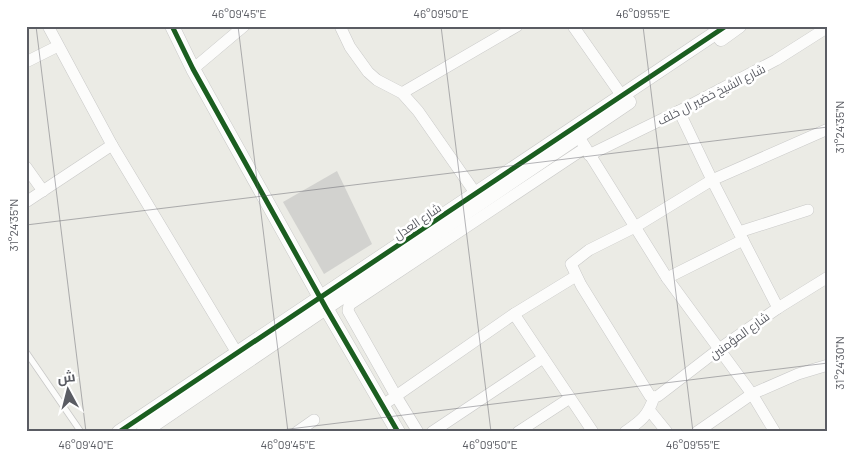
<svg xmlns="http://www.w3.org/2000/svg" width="854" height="458" font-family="Barlow,Cairo,sans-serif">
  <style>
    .building { fill: #d2d2cf }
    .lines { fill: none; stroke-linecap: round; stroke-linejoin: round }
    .service-casing { stroke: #c9c9c8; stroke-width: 7 }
    .minor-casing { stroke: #c9c9c8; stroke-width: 12 }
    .tertiary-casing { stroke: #c9c9c8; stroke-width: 15 }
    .service { stroke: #fcfcfb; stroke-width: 5.5 }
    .minor { stroke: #fcfcfb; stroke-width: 11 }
    .tertiary { stroke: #fcfcfb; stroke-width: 14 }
    .cycleway-casing { stroke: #fff; stroke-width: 8 }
    .cycleway { stroke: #1b5e20; stroke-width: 5 }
    .ticks { fill: none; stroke: #5a5c63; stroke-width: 1; stroke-opacity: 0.45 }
    .labels { text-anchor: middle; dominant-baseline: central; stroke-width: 5; stroke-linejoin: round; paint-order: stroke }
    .street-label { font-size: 12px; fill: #5a5c63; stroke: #fff }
    .neatline { fill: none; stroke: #5a5c63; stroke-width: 2 }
    .ticks-label { font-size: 12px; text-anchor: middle; fill: #5a5c63 }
  </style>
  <rect width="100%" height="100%" fill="#ebebe5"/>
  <polygon class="building" points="337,171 372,244 324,274 283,202"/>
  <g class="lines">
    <defs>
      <polyline id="service" points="26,352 81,432"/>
      <g id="minor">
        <polyline points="48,26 112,145 237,353"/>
        <polyline points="340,26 350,47 368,72 377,80 402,93 418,111 476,194"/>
        <polyline points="573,26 622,96"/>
        <polyline points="26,62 58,46"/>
        <polyline points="193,69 244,26"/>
        <polyline points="402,93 517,26"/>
        <polyline points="679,111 712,180 778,308"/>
        <polyline points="582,142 667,278 752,394 775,432"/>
        <polyline points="589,155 679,111 776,60 828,27"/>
        <polyline points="26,167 43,191"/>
        <polyline points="26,202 112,145"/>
        <polyline points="739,232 808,210"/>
        <polyline points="667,278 743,240"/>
        <polyline points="514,314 593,432"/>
        <polyline points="654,397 650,396 581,285 571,264 589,250 635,227 712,180 828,129"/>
        <polyline points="654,397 658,396 719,349 778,308 828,277"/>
        <polyline points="383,405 514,314 576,276"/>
        <polyline points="650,411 667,432"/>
        <polyline points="297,432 314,420"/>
        <polyline points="418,432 396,396 348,311 349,305 585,148"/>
        <polyline points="432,432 543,358"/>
        <polyline points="518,432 570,398"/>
        <path d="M 625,432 C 641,421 648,416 654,397"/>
        <polyline points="697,432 752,394 798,374 828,365"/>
      </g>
      <g id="tertiary">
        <polyline points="172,26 193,69 326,308 398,432"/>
        <polyline points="721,39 739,26"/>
        <polyline points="119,432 726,26"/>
        <polyline points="143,432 629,102"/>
      </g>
    </defs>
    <use href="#service" class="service-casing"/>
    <use href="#minor" class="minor-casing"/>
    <use href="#tertiary" class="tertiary-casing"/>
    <use href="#service" class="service"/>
    <use href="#minor" class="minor"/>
    <use href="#tertiary" class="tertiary"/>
    <defs>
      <g id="cycleway">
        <polyline points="172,26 193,69 326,308 398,432"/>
        <polyline points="119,432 726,26"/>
      </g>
    </defs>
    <use href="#cycleway" class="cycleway-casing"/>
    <use href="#cycleway" class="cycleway"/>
  </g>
  <path class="ticks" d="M 36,26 L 86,432M 238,26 L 288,432M 441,26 L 491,432M 643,26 L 693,432M 26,225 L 828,127M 265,432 L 828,363"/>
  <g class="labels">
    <g class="street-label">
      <text transform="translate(711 94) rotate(-27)">شارع الشيخ خضير ال خلف</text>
      <text transform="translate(417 221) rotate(-34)">شارع العدل</text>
      <text transform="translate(739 335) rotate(-36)">شارع المؤمنين</text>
    </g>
  </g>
  <rect width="854" height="458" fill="none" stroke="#ffffff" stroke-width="55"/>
  <g transform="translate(68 390) rotate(353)" stroke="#ffffff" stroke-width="4" paint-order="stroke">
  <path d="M0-4L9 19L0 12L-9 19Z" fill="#5a5c63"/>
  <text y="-8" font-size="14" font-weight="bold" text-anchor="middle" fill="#5a5c63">ش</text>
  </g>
  <rect x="28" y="28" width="798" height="402" class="neatline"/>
  <g class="ticks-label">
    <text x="239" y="18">46°09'45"E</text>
    <text x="441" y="18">46°09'50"E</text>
    <text x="643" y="18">46°09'55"E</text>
    <text transform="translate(840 127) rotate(-90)" y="4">31°24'35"N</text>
    <text transform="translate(14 225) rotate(-90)" y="4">31°24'35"N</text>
    <text transform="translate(840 363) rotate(-90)" y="4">31°24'30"N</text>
    <text x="86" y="449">46°09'40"E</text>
    <text x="288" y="449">46°09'45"E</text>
    <text x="490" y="449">46°09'50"E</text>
    <text x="693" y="449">46°09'55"E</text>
  </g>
</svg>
